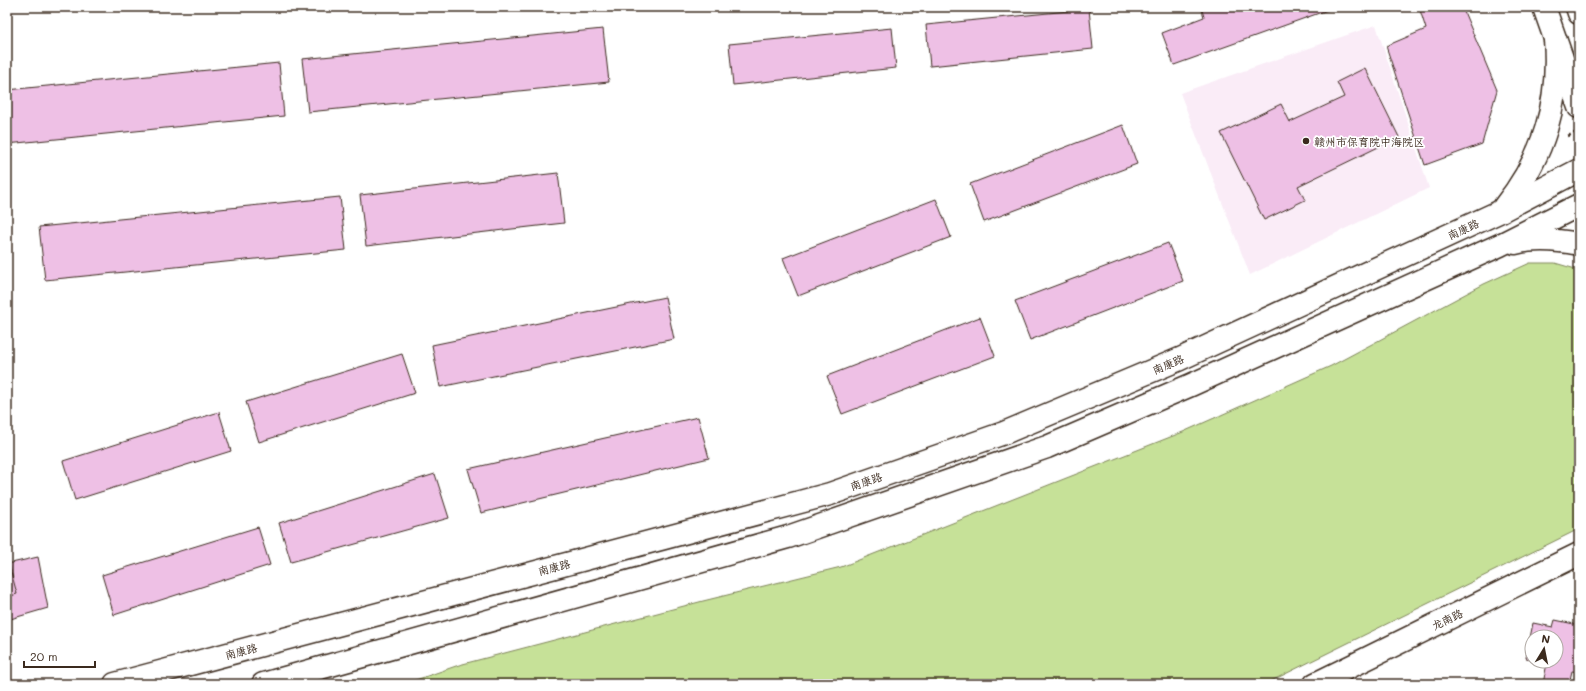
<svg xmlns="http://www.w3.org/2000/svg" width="1586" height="691" font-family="Mali,'LXGW WenKai TC',sans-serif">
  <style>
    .built { fill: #faecf7 }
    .green { fill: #c6e198; stroke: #80865b }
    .building { fill: #eec0e5; stroke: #3b2a1e }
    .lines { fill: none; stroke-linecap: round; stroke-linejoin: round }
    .street-casing { stroke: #3b2a1e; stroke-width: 25 }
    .secondary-casing { stroke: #3b2a1e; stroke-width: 25 }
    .path { stroke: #3b2a1e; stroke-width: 2.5; stroke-dasharray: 3 3; stroke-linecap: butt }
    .street { stroke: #fff; stroke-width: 22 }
    .secondary { stroke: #fff; stroke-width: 22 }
    .poi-dot { fill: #3b2a1e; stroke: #fff; stroke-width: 1.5 }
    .labels { text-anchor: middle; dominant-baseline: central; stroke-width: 3.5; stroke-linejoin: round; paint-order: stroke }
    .poi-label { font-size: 11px; fill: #3b2a1e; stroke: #fff; text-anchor: start }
    .street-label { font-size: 11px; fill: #3b2a1e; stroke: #fff }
  </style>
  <rect width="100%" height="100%" fill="#fff"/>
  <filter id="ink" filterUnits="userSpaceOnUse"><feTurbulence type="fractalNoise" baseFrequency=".025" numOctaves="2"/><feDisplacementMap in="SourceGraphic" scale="8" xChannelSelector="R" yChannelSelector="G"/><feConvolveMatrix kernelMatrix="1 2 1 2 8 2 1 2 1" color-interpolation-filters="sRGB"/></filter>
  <g filter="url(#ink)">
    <polygon class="built" points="1376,25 1429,188 1250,275 1180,93"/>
    <polygon class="green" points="1530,263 1555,263 1579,270 1579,529 1265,684 404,684 459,665 703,601 841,567 1183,432 1331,366 1484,284"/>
    <g class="building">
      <polygon points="1201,7 1336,7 1174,65 1162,33 1204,17"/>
      <polygon points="1419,7 1462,7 1497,90 1482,144 1425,165 1386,46 1426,29"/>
      <polygon points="1089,9 1093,49 930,66 926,25"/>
      <polygon points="892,28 896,68 733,85 729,44"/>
      <polygon points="603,29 609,82 308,112 302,59"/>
      <polygon points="279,63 284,116 7,144 7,90"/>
      <polygon points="1365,68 1399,137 1298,186 1305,200 1264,220 1221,133 1281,104 1290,122 1344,97 1337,82"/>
      <polygon points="1123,125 1137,164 984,222 970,184"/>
      <polygon points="558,173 564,223 366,246 360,195"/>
      <polygon points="340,197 346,250 45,280 39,227"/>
      <polygon points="936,199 951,237 798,296 783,258"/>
      <polygon points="1168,243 1183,281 1030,340 1015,301"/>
      <polygon points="665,297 674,339 440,387 432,345"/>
      <polygon points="980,317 995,356 842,414 827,376"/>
      <polygon points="402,354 415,393 259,442 246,402"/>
      <polygon points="219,412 231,451 75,500 63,461"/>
      <polygon points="698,417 709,458 481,513 468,469"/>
      <polygon points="435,474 449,518 291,562 279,523"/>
      <polygon points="258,527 270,565 114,615 102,575"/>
      <polygon points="38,557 48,608 7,620 7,564"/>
      <polygon points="9,564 17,594 7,597 7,565"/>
      <polygon points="1555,620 1579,625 1579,672 1572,671 1569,684 1543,684 1547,663 1539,661 1556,661 1556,637 1532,637 1532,659 1526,658 1533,623 1553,627"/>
      <polygon points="1433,681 1447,684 1433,684"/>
    </g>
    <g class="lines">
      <defs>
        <polyline id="street" points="1315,684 1579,554"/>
        <g id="secondary">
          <polyline points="1544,7 1579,107"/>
          <polyline points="1577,7 1579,13"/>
          <path d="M 1504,207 C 1544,157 1560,103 1555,39"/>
          <path d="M 1515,243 C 1536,238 1558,240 1579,244"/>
          <polyline points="115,684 830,494 1004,433 1180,359 1501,211 1579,170"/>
          <polyline points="263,684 788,537 1047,447 1191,385 1500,245 1579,205"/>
        </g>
      </defs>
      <use href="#street" class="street-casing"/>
      <use href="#secondary" class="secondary-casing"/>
      <polyline class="path" points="1568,136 1579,131"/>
      <use href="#street" class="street"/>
      <use href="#secondary" class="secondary"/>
    </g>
  </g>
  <circle class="poi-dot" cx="1306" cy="141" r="4"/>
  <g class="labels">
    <g class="poi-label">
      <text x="1314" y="141">赣州市保育院中海院区</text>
    </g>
    <g class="street-label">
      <text transform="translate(1463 229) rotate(-25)">南康路</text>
      <text transform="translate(1168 364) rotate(-23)">南康路</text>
      <text transform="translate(866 481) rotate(-19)">南康路</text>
      <text transform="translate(554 567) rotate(-15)">南康路</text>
      <text transform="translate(1447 619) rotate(-26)">龙南路</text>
      <text transform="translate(241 651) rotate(-15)">南康路</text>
    </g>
  </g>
  <rect width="1586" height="691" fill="none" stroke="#fff" stroke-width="24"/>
  <rect x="12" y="12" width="1562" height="667" fill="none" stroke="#3b2a1e" stroke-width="1.5" filter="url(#ink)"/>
  <g transform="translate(1544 649) rotate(10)"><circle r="19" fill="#ffffff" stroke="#b1aaa5"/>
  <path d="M0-3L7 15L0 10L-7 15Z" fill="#3b2a1e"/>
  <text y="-6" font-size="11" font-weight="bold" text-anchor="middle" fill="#3b2a1e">N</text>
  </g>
  <path d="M24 661v6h71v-6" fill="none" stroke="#3b2a1e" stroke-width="2"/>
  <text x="30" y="661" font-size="12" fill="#3b2a1e" stroke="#ffffff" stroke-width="3" paint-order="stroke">20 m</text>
</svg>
